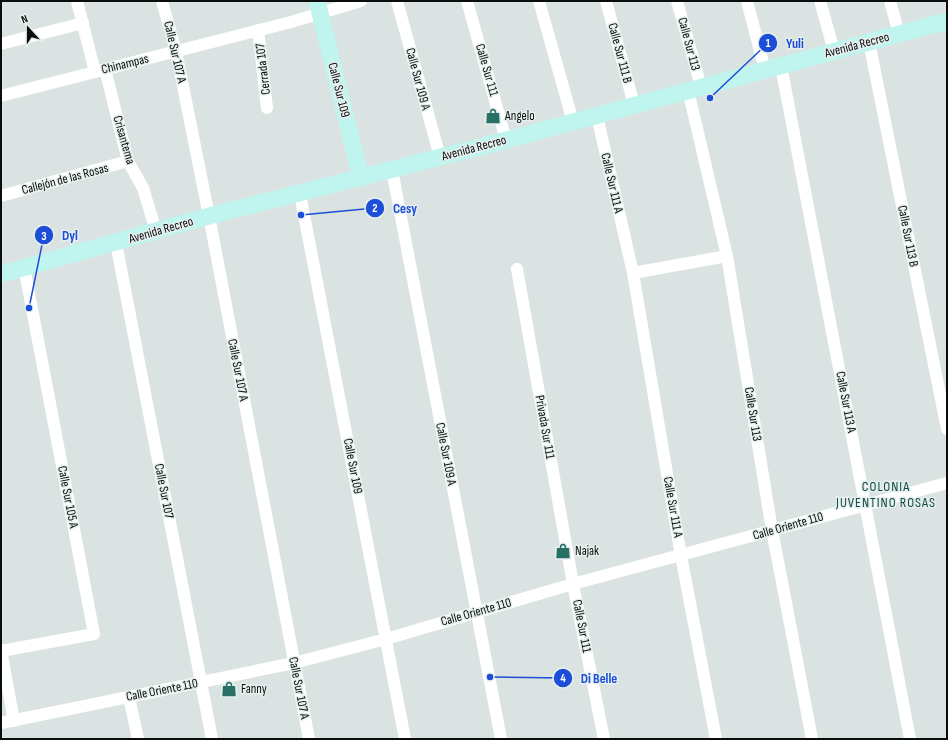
<svg xmlns="http://www.w3.org/2000/svg" width="948" height="740" font-family="'Sofia Sans Condensed',sans-serif">
  <style>
    .lines { fill: none; stroke-linecap: round; stroke-linejoin: round }
    .street { stroke: #fff; stroke-width: 12 }
    .secondary { stroke: #c0f4ee; stroke-width: 17 }
    .labels { text-anchor: middle; dominant-baseline: central; stroke-width: 3; stroke-linejoin: round; paint-order: stroke }
    .street-label { font-size: 13px; fill: #0a0d0d; stroke: #e7f0ee }
    .poi-label { font-size: 13px; fill: #0a0d0d; stroke: #e7f0ee; text-anchor: start }
    .neighbourhood-label { font-size: 14px; letter-spacing: 1px; fill: #0e4a43; stroke: #e7f0ee }
    .leader { fill: none; stroke: #1d4ed8; stroke-width: 1.5 }
    .callout-dot { fill: #1d4ed8; stroke: #e7f0ee; stroke-width: 1.5 }
    .mark-label { font-size: 12px; text-anchor: middle; font-weight: bold; fill: #fff }
    .callout-label { font-size: 14px; text-anchor: middle; font-weight: bold; fill: #1d4ed8; stroke: #e7f0ee; stroke-width: 3; stroke-linejoin: round; paint-order: stroke }
  </style>
  <rect width="100%" height="100%" fill="#dae3e1"/>
  <g class="lines">
    <g class="street">
      <polyline points="77,1 95,72"/>
      <polyline points="162,1 176,51 209,216 309,739"/>
      <polyline points="397,1 440,157"/>
      <polyline points="467,1 506,140"/>
      <polyline points="539,1 573,122"/>
      <polyline points="606,1 634,105"/>
      <polyline points="677,1 701,87"/>
      <polyline points="747,1 765,70"/>
      <polyline points="820,1 834,51"/>
      <polyline points="890,1 899,34"/>
      <polyline points="258,30 267,108"/>
      <polyline points="869,42 947,429"/>
      <polyline points="1,44 83,23"/>
      <polyline points="781,66 910,739"/>
      <polyline points="105,69 128,161 143,188 156,231"/>
      <polyline points="688,90 727,256 772,530 812,739"/>
      <polyline points="1,96 291,22 361,1"/>
      <polyline points="597,116 633,273 681,556 716,739"/>
      <polyline points="392,170 501,739"/>
      <polyline points="300,194 405,739"/>
      <polyline points="1,196 128,161"/>
      <polyline points="116,243 212,739"/>
      <polyline points="517,269 573,584 604,739"/>
      <polyline points="633,273 727,256"/>
      <polyline points="1,650 14,721"/>
      <polyline points="1,651 94,634 24,267"/>
      <polyline points="129,697 138,739"/>
      <polyline points="1,723 294,663 386,639 573,584 947,483"/>
    </g>
    <g class="secondary">
      <polyline points="317,1 361,178"/>
      <polyline points="1,274 209,216 480,147 947,21"/>
    </g>
  </g>
  <defs>
    <symbol id="shop-bare" viewBox="-9 -9 18 18"><path d="M-5-2.5h2.3a2.7 3.5 0 0 1 5.4 0H5L5.5 6h-11ZM-1.5-2.5h3a1.5 2.3 0 0 0-3 0Z" fill="#287066" stroke="#e7f0ee" stroke-width="2.5" paint-order="stroke"/></symbol>
  </defs>
  <g fill-rule="evenodd">
    <use href="#shop-bare" x="482" y="105" width="22" height="22"/>
    <use href="#shop-bare" x="552" y="540" width="22" height="22"/>
    <use href="#shop-bare" x="218" y="678" width="22" height="22"/>
  </g>
  <g class="labels">
    <g class="street-label">
      <text transform="translate(689 44) rotate(75)">Calle Sur 113</text>
      <text transform="translate(857 45) rotate(-15)">Avenida Recreo</text>
      <text transform="translate(175 52) rotate(77)">Calle Sur 107 A</text>
      <text transform="translate(620 53) rotate(75)">Calle Sur 111 B</text>
      <text transform="translate(125 64) rotate(-14)">Chinampas</text>
      <text transform="translate(263 69) rotate(-97)">Cerrada 107</text>
      <text transform="translate(487 70) rotate(74)">Calle Sur 111</text>
      <text transform="translate(418 79) rotate(75)">Calle Sur 109 A</text>
      <text transform="translate(339 90) rotate(76)">Calle Sur 109</text>
      <text transform="translate(124 140) rotate(74)">Crisantema</text>
      <text transform="translate(474 148) rotate(-15)">Avenida Recreo</text>
      <text transform="translate(65 179) rotate(-15)">Callejón de las Rosas</text>
      <text transform="translate(612 183) rotate(77)">Calle Sur 111 A</text>
      <text transform="translate(161 230) rotate(-16)">Avenida Recreo</text>
      <text transform="translate(908 236) rotate(79)">Calle Sur 113 B</text>
      <text transform="translate(238 370) rotate(79)">Calle Sur 107 A</text>
      <text transform="translate(846 402) rotate(79)">Calle Sur 113 A</text>
      <text transform="translate(753 414) rotate(81)">Calle Sur 113</text>
      <text transform="translate(545 427) rotate(80)">Privada Sur 111</text>
      <text transform="translate(446 454) rotate(79)">Calle Sur 109 A</text>
      <text transform="translate(353 466) rotate(79)">Calle Sur 109</text>
      <text transform="translate(164 491) rotate(79)">Calle Sur 107</text>
      <text transform="translate(68 497) rotate(79)">Calle Sur 105 A</text>
      <text transform="translate(673 507) rotate(80)">Calle Sur 111 A</text>
      <text transform="translate(788 526) rotate(-16)">Calle Oriente 110</text>
      <text transform="translate(476 612) rotate(-16)">Calle Oriente 110</text>
      <text transform="translate(582 626) rotate(79)">Calle Sur 111</text>
      <text transform="translate(299 688) rotate(79)">Calle Sur 107 A</text>
      <text transform="translate(162 690) rotate(-11)">Calle Oriente 110</text>
    </g>
    <g class="poi-label">
      <text x="505" y="116">Angelo</text>
      <text x="575" y="551">Najak</text>
      <text x="241" y="689">Fanny</text>
    </g>
    <g class="neighbourhood-label">
      <text x="886" y="486">COLONIA<tspan x="886" dy="16">JUVENTINO ROSAS</tspan></text>
    </g>
  </g>
  <path class="leader" d="M710 98L768 43M301 215L375 208M29 308L44 235M490 677L563 678"/>
  <g class="callout-dot">
    <circle cx="710" cy="98" r="4"/>
    <circle cx="301" cy="215" r="4"/>
    <circle cx="29" cy="308" r="4"/>
    <circle cx="490" cy="677" r="4"/>
    <circle cx="768" cy="43" r="10"/>
    <circle cx="375" cy="208" r="10"/>
    <circle cx="44" cy="235" r="10"/>
    <circle cx="563" cy="678" r="10"/>
  </g>
  <g class="mark-label">
    <text x="768" y="47">1</text>
    <text x="375" y="212">2</text>
    <text x="44" y="240">3</text>
    <text x="563" y="682">4</text>
  </g>
  <g class="callout-label">
    <text x="795" y="48">Yuli</text>
    <text x="405" y="213">Cesy</text>
    <text x="70" y="240">Dyl</text>
    <text x="599" y="683">Di Belle</text>
  </g>
  <rect width="948" height="740" fill="none" stroke="#0a0d0d" stroke-width="4"/>
  <g transform="translate(28 28) rotate(339)" stroke="#e7f0ee" stroke-width="3" paint-order="stroke">
  <path d="M0-3L7 15L0 10L-7 15Z" fill="#0a0d0d"/>
  <text y="-6" font-size="11" font-weight="bold" text-anchor="middle" fill="#0a0d0d">N</text>
  </g>
</svg>
